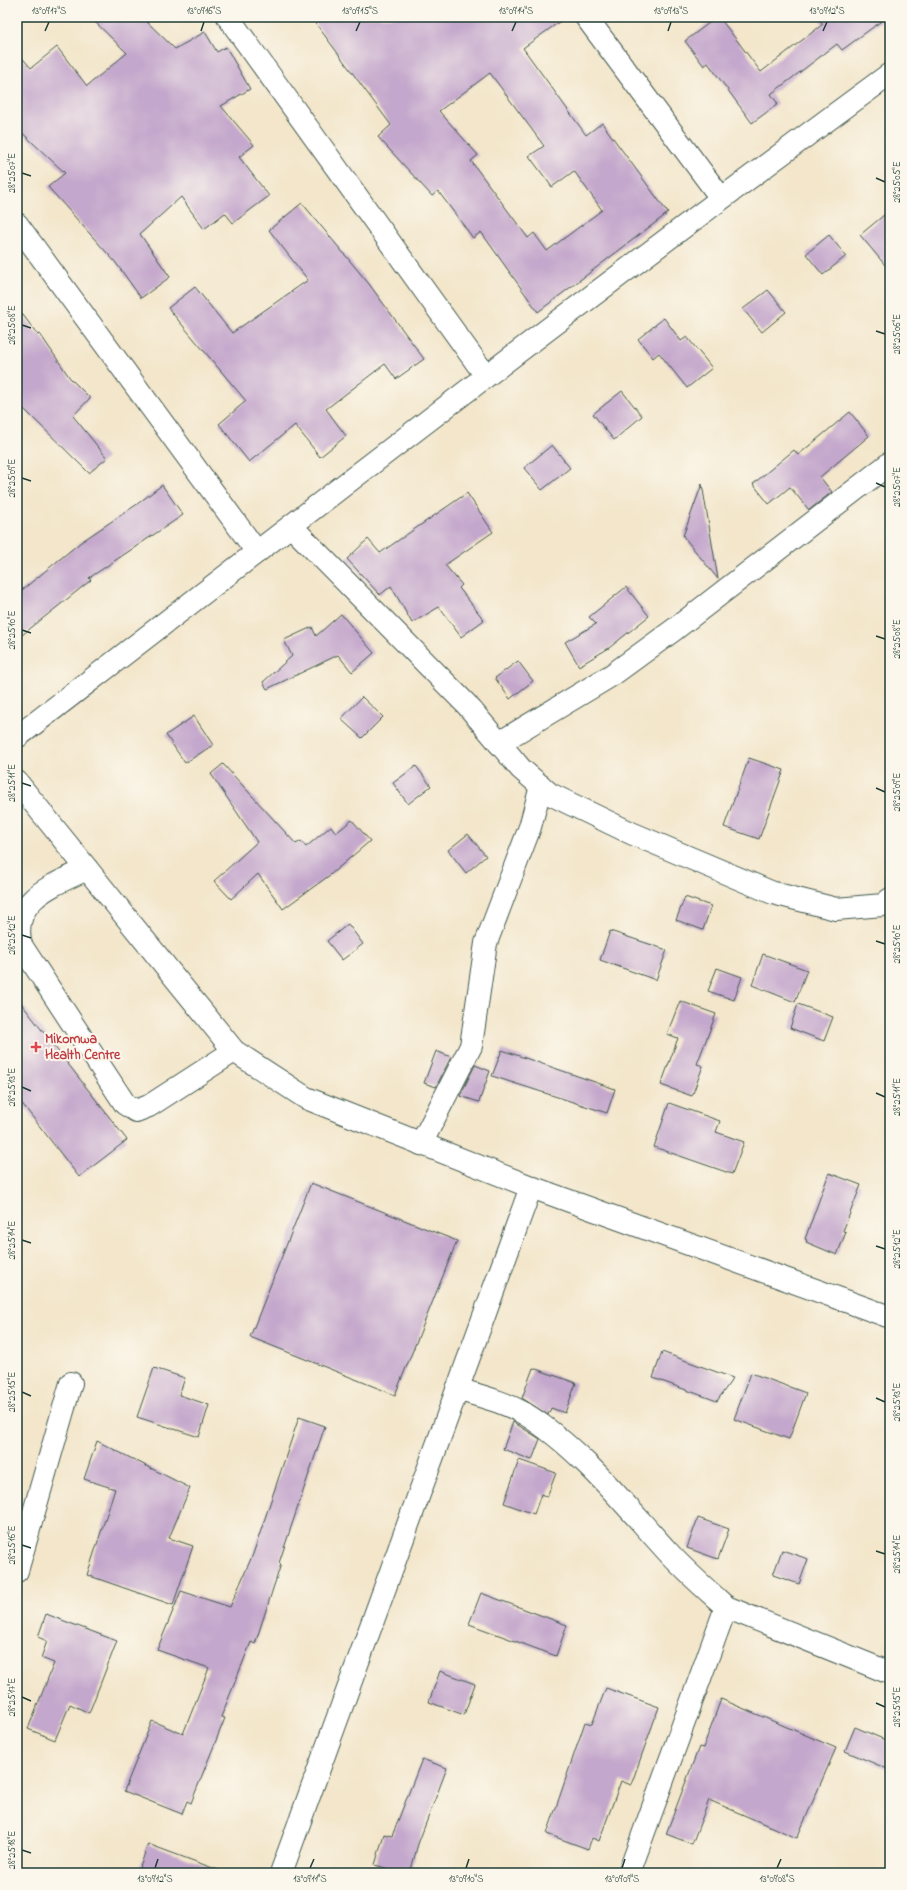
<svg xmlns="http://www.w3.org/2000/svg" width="907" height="1890" font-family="'Indie Flower',sans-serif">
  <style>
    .building { fill: #c4a7cc; fill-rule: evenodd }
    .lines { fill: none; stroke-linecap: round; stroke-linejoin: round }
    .minor-casing { stroke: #3f564b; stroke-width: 24 }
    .secondary-casing { stroke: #3f564b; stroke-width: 24 }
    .minor { stroke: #fff; stroke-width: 22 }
    .secondary { stroke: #fff; stroke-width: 22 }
    .ticks { fill: none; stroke: #1f3d34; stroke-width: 1.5 }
    .health-dot { fill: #e0444e; stroke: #fbf7ec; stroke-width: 1.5 }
    .labels { text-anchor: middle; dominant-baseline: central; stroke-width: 4; stroke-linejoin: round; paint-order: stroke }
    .health-label { font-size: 14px; font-weight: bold; fill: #be3a42; stroke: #fbf7ec; text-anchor: start }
    .neatline { fill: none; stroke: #1f3d34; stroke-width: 1.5 }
    .ticks-label { font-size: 10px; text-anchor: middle; fill: #1f3d34 }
  </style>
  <rect width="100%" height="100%" fill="#fbf7ec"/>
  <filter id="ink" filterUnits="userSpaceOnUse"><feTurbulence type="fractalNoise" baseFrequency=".025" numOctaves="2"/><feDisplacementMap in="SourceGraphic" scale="8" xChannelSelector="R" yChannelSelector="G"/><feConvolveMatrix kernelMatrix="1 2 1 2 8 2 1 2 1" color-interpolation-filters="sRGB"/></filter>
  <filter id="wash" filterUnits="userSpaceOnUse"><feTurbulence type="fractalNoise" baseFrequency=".012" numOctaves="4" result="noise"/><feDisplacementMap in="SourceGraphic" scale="16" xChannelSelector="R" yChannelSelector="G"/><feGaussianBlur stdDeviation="0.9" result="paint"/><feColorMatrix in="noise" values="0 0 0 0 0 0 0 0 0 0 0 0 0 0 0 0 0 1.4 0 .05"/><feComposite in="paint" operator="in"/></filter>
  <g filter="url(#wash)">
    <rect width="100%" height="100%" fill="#f3e6cb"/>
    <g id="blocks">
      <g class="building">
        <polygon points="90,17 142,17 175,49 205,32 217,52 226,47 250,89 221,106 254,145 239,157 269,196 233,223 225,213 204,229 181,197 140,234 170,277 141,298 116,263 48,187 65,173 17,128 17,52 31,68 57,47 87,86 127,53"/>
        <path d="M 311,17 L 566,17 L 523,48 L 586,135 L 602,123 L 668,213 L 538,312 L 481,232 L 473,238 L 438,191 L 432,196 L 378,137 L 391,125 ZM 490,73 L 544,146 L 529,156 L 552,187 L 574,171 L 602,210 L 547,251 L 534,233 L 528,238 L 471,161 L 478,155 L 439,111 Z"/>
        <polygon points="717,17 719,17 761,72 823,24 817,17 887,17 842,50 837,44 771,94 778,104 752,123 708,63 704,66 685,41"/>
        <polygon points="302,203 369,284 424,359 396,379 385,364 326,409 346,436 320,457 295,425 249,462 219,424 246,401 168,308 195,287 232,333 308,280 269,230"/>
        <polygon points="890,210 890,271 860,235"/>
        <polygon points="829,235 846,256 823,275 806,254"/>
        <polygon points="768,290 786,312 762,332 743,309"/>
        <polygon points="17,307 38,335 40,334 70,378 90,398 73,416 107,458 89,473 23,408 17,400"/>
        <polygon points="664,318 681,341 687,337 712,368 687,388 659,353 653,358 638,339"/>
        <polygon points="622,391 642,416 614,440 593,414"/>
        <polygon points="850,412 869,436 820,477 832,492 809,510 790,487 769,504 753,484 794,450 798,455"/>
        <polygon points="552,445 570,468 542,490 524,468"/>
        <polygon points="702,484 718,579 683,536"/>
        <polygon points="162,485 183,515 89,578 91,580 17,639 17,594 81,542 136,505"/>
        <polygon points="467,493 493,532 445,565 462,585 459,588 484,620 461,637 439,607 412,623 391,586 380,595 347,559 368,539 380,553"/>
        <polygon points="626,587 649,616 609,648 579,666 565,642 596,624 589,617"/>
        <polygon points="341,614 374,653 352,672 338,655 267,689 263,682 292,656 284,640 312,627 316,636"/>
        <polygon points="518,661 533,681 510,699 495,678"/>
        <polygon points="362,697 383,717 362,738 341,719"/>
        <polygon points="194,716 213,745 185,763 166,735"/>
        <polygon points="749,758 784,770 759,839 724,827"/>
        <polygon points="223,764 296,844 301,841 306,847 331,826 336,833 352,820 370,841 330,875 283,909 258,874 231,899 214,881 257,842 211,774"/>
        <polygon points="416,766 431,786 408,804 393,783"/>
        <polygon points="468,834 486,856 466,873 448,850"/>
        <polygon points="685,897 711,906 703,930 676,920"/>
        <polygon points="348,924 363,944 342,960 327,941"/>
        <polygon points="610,931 667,950 656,980 600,960"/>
        <polygon points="763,954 807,970 795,1002 752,985"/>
        <polygon points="717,968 742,977 734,1000 708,991"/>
        <polygon points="17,998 127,1140 79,1177 17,1097"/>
        <polygon points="680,1001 716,1014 697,1064 703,1066 692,1096 661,1085 678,1038 667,1034"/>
        <polygon points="798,1004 833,1017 824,1041 790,1028"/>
        <polygon points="502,1050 615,1089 607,1113 492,1076"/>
        <polygon points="436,1051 451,1057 436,1087 424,1083"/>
        <polygon points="475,1065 490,1071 479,1102 460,1096"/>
        <polygon points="669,1103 720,1121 716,1132 744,1142 732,1174 654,1147"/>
        <polygon points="829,1173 861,1185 843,1231 846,1232 837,1255 806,1242 807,1240 805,1239"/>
        <polygon points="311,1183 457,1241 395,1395 250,1337"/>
        <polygon points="662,1352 733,1378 717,1401 653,1378"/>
        <polygon points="154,1368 185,1378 179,1395 209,1405 199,1437 137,1417"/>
        <polygon points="533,1368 576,1383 565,1413 551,1408 548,1415 522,1398"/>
        <polygon points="751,1373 806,1393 789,1439 734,1419"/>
        <polygon points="299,1417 325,1426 279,1563 281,1564 255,1644 251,1642 221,1717 225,1718 191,1803 187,1801 182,1814 124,1791 152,1721 183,1734 209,1668 157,1650 181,1591 230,1607 253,1554"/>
        <polygon points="513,1422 540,1439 532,1460 503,1449"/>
        <polygon points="97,1441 190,1488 169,1538 193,1546 173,1605 87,1575 115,1489 84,1479"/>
        <polygon points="519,1460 556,1473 547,1497 541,1494 534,1514 504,1503"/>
        <polygon points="698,1518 729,1529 718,1559 687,1548"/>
        <polygon points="782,1550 808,1559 799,1584 773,1575"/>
        <polygon points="481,1593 567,1625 556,1656 469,1624"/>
        <polygon points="46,1614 117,1641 89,1713 70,1704 55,1740 28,1729 54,1663 41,1658 47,1641 38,1637"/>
        <polygon points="440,1671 475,1684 464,1715 429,1702"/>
        <polygon points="606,1688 659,1707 631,1785 621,1781 599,1841 592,1838 588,1849 547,1834 585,1722 592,1724"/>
        <polygon points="721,1699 836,1748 797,1838 709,1800 692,1844 666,1834 699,1747 703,1748"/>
        <polygon points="855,1727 890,1742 890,1770 845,1751"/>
        <polygon points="422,1759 447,1768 418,1844 410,1873 402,1873 375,1865 384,1834 392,1836"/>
        <polygon points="148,1844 218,1870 218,1873 138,1873"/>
      </g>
    </g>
  </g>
  <g filter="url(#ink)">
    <use href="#blocks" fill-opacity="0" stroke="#3f564b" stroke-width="1"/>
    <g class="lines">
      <defs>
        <g id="minor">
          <polyline points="228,17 486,376"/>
          <polyline points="586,17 721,198"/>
          <polyline points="17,224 257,552"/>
          <polyline points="292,527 467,705 521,769 550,794 631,833 773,893 836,909 883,905 890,899"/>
          <path d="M 17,737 C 306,514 595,290 890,74"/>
          <polyline points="499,743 612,675 675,629 890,463"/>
          <path d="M 87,869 C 54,885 9,899 21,945 L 125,1104 L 136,1111 L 149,1106 L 234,1051"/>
          <polyline points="421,1144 471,1046 486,943 530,827 541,786"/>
          <path d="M 457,1389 C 480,1396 505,1402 525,1414 C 579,1447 625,1505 667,1551 C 685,1571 706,1589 726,1607 L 629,1873"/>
          <polyline points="17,1571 71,1383"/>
          <polyline points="726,1607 890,1673"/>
          <polyline points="281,1873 531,1187"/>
        </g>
        <polyline id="secondary" points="17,782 234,1051 306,1098 531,1187 890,1317"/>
      </defs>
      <use href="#minor" class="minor-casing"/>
      <use href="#secondary" class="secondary-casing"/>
      <use href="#minor" class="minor"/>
      <use href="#secondary" class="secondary"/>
    </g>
  </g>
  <path class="ticks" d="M 45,31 L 49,22M 201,31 L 204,22M 356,31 L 360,22M 512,31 L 516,22M 668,31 L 671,22M 823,31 L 827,22M 22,173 L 31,176M 876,178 L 885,182M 22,325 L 31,328M 876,331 L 885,334M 22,478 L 31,481M 876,483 L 885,487M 22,630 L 31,633M 876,636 L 885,639M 22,783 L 31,786M 876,788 L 885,792M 22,935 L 31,938M 876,941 L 885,944M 22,1087 L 31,1091M 876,1093 L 885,1097M 22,1240 L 31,1243M 876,1246 L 885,1249M 22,1392 L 31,1396M 876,1398 L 885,1402M 22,1545 L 31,1548M 876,1551 L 885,1554M 22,1697 L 31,1701M 876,1703 L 885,1707M 22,1850 L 31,1853M 155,1868 L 158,1859M 310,1868 L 314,1859M 466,1868 L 469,1859M 622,1868 L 625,1859M 777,1868 L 781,1859"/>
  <path class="health-dot" d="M34 1041h4v4h4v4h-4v4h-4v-4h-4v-4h4z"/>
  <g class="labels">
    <g class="health-label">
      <text x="45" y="1039">Mikomwa<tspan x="45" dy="16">Health Centre</tspan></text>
    </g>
  </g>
  <rect width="907" height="1890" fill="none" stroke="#fbf7ec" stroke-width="44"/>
  <rect x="22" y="22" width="863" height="1846" class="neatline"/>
  <g class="ticks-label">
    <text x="49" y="14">13°09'17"S</text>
    <text x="204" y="14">13°09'16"S</text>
    <text x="360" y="14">13°09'15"S</text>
    <text x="516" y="14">13°09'14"S</text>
    <text x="671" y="14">13°09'13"S</text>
    <text x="827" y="14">13°09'12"S</text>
    <text transform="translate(11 173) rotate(-90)" y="4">28°25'07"E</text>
    <text transform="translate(896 182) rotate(-90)" y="4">28°25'05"E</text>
    <text transform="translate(11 325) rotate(-90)" y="4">28°25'08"E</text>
    <text transform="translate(896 334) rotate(-90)" y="4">28°25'06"E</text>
    <text transform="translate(11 478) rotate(-90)" y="4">28°25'09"E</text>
    <text transform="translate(896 487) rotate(-90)" y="4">28°25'07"E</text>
    <text transform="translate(11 630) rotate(-90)" y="4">28°25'10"E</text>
    <text transform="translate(896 639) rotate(-90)" y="4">28°25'08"E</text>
    <text transform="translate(11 783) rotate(-90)" y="4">28°25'11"E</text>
    <text transform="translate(896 792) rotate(-90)" y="4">28°25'09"E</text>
    <text transform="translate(11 935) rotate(-90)" y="4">28°25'12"E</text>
    <text transform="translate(896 944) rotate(-90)" y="4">28°25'10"E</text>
    <text transform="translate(11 1087) rotate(-90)" y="4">28°25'13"E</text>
    <text transform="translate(896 1097) rotate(-90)" y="4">28°25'11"E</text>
    <text transform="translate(11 1240) rotate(-90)" y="4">28°25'14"E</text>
    <text transform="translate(896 1249) rotate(-90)" y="4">28°25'12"E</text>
    <text transform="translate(11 1392) rotate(-90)" y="4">28°25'15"E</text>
    <text transform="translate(896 1402) rotate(-90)" y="4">28°25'13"E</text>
    <text transform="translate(11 1545) rotate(-90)" y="4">28°25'16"E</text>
    <text transform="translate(896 1554) rotate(-90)" y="4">28°25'14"E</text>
    <text transform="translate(11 1697) rotate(-90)" y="4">28°25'17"E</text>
    <text transform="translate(896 1707) rotate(-90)" y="4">28°25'15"E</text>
    <text transform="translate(11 1850) rotate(-90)" y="4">28°25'18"E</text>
    <text x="155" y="1882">13°09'12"S</text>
    <text x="310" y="1882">13°09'11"S</text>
    <text x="466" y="1882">13°09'10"S</text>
    <text x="622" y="1882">13°09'09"S</text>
    <text x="777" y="1882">13°09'08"S</text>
  </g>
</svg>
